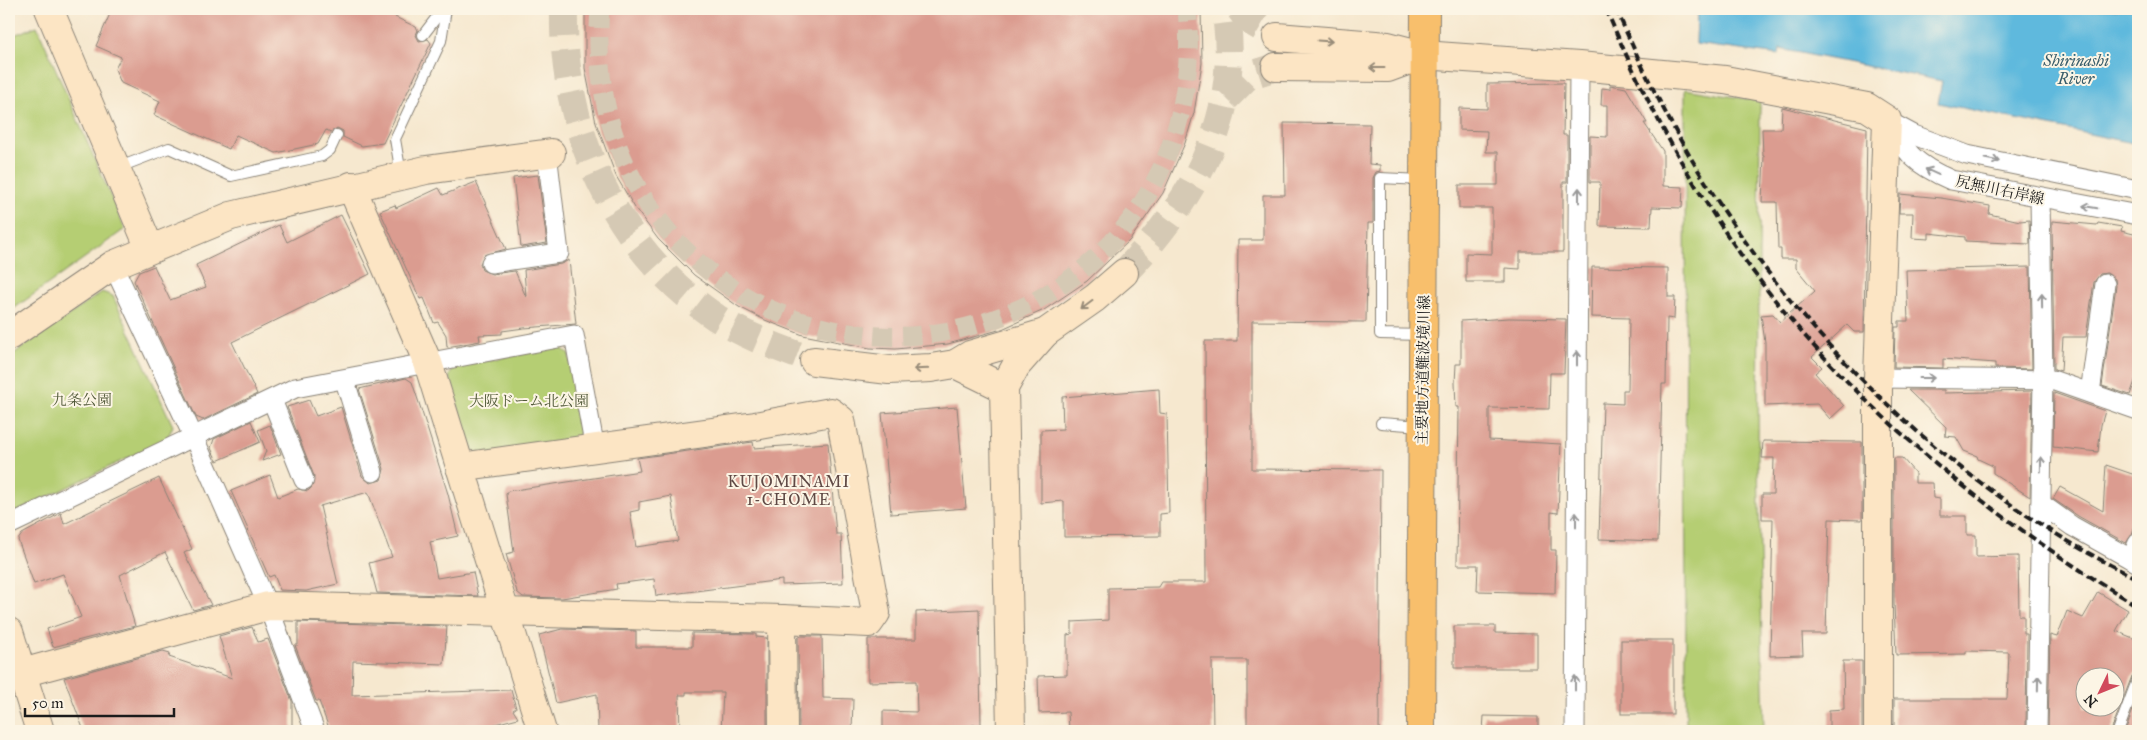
<svg xmlns="http://www.w3.org/2000/svg" width="2147" height="740" font-family="'IM FELL Great Primer','Noto Serif JP',serif">
  <style>
    .green { fill: #b5ce73; stroke: #687548 }
    .water { fill: #5fb9dd; stroke: #3e6a7c }
    .building { fill: #db9c90; fill-rule: evenodd }
    .lines { fill: none; stroke-linecap: round; stroke-linejoin: round }
    .street-tunnel { stroke: #d5c9b4; stroke-width: 19; stroke-dasharray: 19 9; stroke-linecap: butt }
    .secondary-tunnel { stroke: #d5c9b4; stroke-width: 28; stroke-dasharray: 28 14; stroke-linecap: butt }
    .lane-casing { stroke: #898276; stroke-width: 12 }
    .street-casing { stroke: #898276; stroke-width: 21 }
    .secondary-casing { stroke: #898276; stroke-width: 30 }
    .primary-casing { stroke: #898276; stroke-width: 30 }
    .lane { stroke: #fff; stroke-width: 10 }
    .street { stroke: #fff; stroke-width: 19 }
    .secondary { stroke: #fce5c4; stroke-width: 28 }
    .primary { stroke: #f8bf6c; stroke-width: 28 }
    .rail { stroke: #1c1c1c; stroke-width: 4; stroke-dasharray: 8 4; stroke-linecap: butt }
    .oneway { stroke: #978b78 }
    .oneway2 { stroke: #999 }
    .labels { text-anchor: middle; dominant-baseline: central; stroke-width: 4; stroke-linejoin: round; paint-order: stroke }
    .street-label { font-size: 15px; fill: #1c1c1c; stroke: #fcf5e5 }
    .park-label { font-size: 15px; fill: #525a3a; stroke: #fcf5e5 }
    .water-label { font-size: 16px; font-style: italic; fill: #375b69; stroke: #fcf5e5 }
    .neighbourhood-label { font-size: 16px; letter-spacing: 1px; fill: #5f4945; stroke: #fcf5e5 }
  </style>
  <rect width="100%" height="100%" fill="#fcf5e5"/>
  <filter id="ink" filterUnits="userSpaceOnUse"><feTurbulence type="fractalNoise" baseFrequency=".02" numOctaves="2"/><feDisplacementMap in="SourceGraphic" scale="10" xChannelSelector="R" yChannelSelector="G"/><feConvolveMatrix kernelMatrix="1 2 1 2 8 2 1 2 1" color-interpolation-filters="sRGB"/></filter>
  <filter id="wash" filterUnits="userSpaceOnUse"><feTurbulence type="fractalNoise" baseFrequency=".0096" numOctaves="4" result="noise"/><feDisplacementMap in="SourceGraphic" scale="20" xChannelSelector="R" yChannelSelector="G"/><feGaussianBlur stdDeviation="1.12" result="paint"/><feColorMatrix in="noise" values="0 0 0 0 0 0 0 0 0 0 0 0 0 0 0 0 0 1.4 0 .05"/><feComposite in="paint" operator="in"/></filter>
  <g filter="url(#wash)">
    <rect width="100%" height="100%" fill="#f6e8cf"/>
    <g class="green">
      <polygon points="37,26 125,229 9,312 9,37"/>
      <polygon points="1685,89 1760,101 1758,460 1764,731 1686,731"/>
      <polygon points="102,292 113,296 173,426 167,439 16,512 9,509 9,357"/>
      <polygon points="560,347 569,354 582,431 575,441 482,457 471,450 449,376 455,366"/>
    </g>
    <polygon class="water" points="1697,9 2138,9 2138,144 1938,103 1942,81 1780,49 1779,55 1696,44"/>
    <g id="blocks">
      <g class="building">
        <polygon points="112,9 399,9 395,17 416,27 418,30 416,35 419,41 428,39 431,43 383,143 362,146 343,137 343,131 337,128 331,132 326,130 318,144 276,153 236,135 229,149 154,115 160,101 121,83 115,69 121,57 96,46"/>
        <polygon points="585,9 1201,9 1202,63 1194,113 1185,143 1163,193 1130,240 1087,281 1044,310 1002,329 948,344 896,349 870,348 803,335 765,320 739,307 694,275 658,239 635,208 616,176 596,123 585,68"/>
        <polygon points="1564,83 1563,135 1567,135 1567,182 1563,182 1563,252 1520,252 1520,269 1505,268 1505,282 1466,282 1466,253 1492,254 1492,208 1459,208 1459,185 1498,185 1498,152 1486,152 1487,131 1459,130 1459,108 1487,109 1487,84"/>
        <polygon points="1610,85 1626,88 1647,123 1644,123 1663,151 1663,186 1683,187 1682,208 1652,207 1651,227 1599,226 1600,182 1590,182 1590,136 1607,137 1607,105 1601,105 1602,88 1610,89"/>
        <polygon points="1782,107 1867,128 1864,332 1854,332 1847,325 1812,357 1822,367 1815,373 1844,406 1830,419 1817,404 1765,406 1765,342 1761,315 1773,314 1780,322 1815,291 1796,268 1796,259 1781,259 1781,249 1778,249 1777,202 1762,202 1764,156 1763,156 1762,129 1781,129"/>
        <polygon points="1284,123 1370,124 1369,164 1380,165 1380,171 1376,172 1373,178 1373,223 1368,223 1366,322 1252,321 1252,469 1381,470 1379,731 1247,731 1247,660 1212,660 1213,731 1069,731 1068,712 1039,713 1038,676 1067,675 1067,635 1072,634 1072,622 1108,620 1108,588 1158,587 1161,582 1206,582 1205,341 1237,341 1238,240 1263,240 1263,195 1285,195"/>
        <polygon points="538,175 547,243 521,247 513,178"/>
        <polygon points="476,182 506,249 484,255 480,264 482,270 492,274 515,271 526,297 524,270 561,264 569,260 576,324 524,328 502,331 502,334 479,335 480,341 447,347 446,335 438,322 434,323 424,298 420,299 380,211 395,205 396,208 439,188 443,195"/>
        <polygon points="1900,194 1941,198 1990,206 1989,214 2020,221 2029,220 2030,244 1965,241 1965,237 1929,233 1929,239 1912,238 1913,213 1899,213"/>
        <polygon points="341,215 370,274 232,342 257,394 203,420 196,417 134,281 139,272 154,266 170,300 206,287 196,265 279,225 287,242"/>
        <polygon points="2052,221 2097,225 2098,223 2122,227 2121,231 2138,235 2138,373 2130,395 2102,386 2116,286 2115,279 2107,273 2100,274 2094,282 2086,337 2063,337 2061,371 2054,369"/>
        <polygon points="1592,267 1668,268 1668,297 1675,297 1674,319 1667,318 1666,384 1662,384 1658,541 1599,539 1603,403 1623,404 1623,390 1628,390 1629,318 1591,317"/>
        <polygon points="2030,267 2032,369 1995,368 1995,363 1943,359 1943,368 1894,367 1895,327 1899,327 1899,321 1908,321 1906,270"/>
        <polygon points="1509,318 1566,319 1564,373 1550,373 1549,409 1489,408 1489,440 1561,444 1558,513 1551,512 1551,550 1556,550 1555,593 1477,591 1478,565 1457,565 1459,407 1456,407 1455,383 1456,364 1461,364 1461,321"/>
        <polygon points="406,378 412,382 422,412 448,494 458,536 430,542 437,578 473,572 478,596 377,593 369,563 392,557 368,492 320,506 338,584 306,591 280,590 274,575 269,577 231,491 270,475 278,497 298,489 308,491 312,487 314,476 287,407 309,400 316,416 341,407 362,476 370,483 381,480 384,469 359,389"/>
        <polygon points="1159,389 1160,413 1167,414 1169,513 1160,514 1160,536 1064,537 1064,501 1041,503 1041,430 1063,429 1062,397"/>
        <polygon points="1908,390 1944,390 1944,393 2032,391 2030,497 1993,473 1993,466 1978,459 1977,456 1964,451 1956,437 1945,436 1946,427"/>
        <polygon points="2054,393 2105,411 2101,425 2098,452 2053,447"/>
        <polygon points="957,407 966,508 891,514 882,413"/>
        <polygon points="251,421 260,442 217,461 211,448 214,439"/>
        <polygon points="270,425 281,454 262,461 266,451 258,430"/>
        <polygon points="1763,441 1862,442 1862,520 1829,519 1826,634 1802,634 1803,655 1770,656 1773,519 1762,519 1762,494 1773,494 1774,458 1762,458"/>
        <path d="M 753,442 L 754,448 L 828,443 L 836,534 L 841,534 L 843,583 L 782,585 L 782,580 L 656,596 L 654,579 L 616,584 L 617,589 L 562,598 L 523,597 L 517,592 L 506,554 L 514,552 L 506,494 L 508,491 L 640,471 L 637,458 ZM 671,496 L 678,541 L 636,547 L 630,512 L 639,510 L 639,502 Z"/>
        <polygon points="1894,458 1902,458 1915,473 1915,483 1932,483 1933,498 1940,499 1940,516 1967,516 1967,535 1976,535 1976,557 2018,556 2019,616 2024,616 2024,634 2027,634 2026,731 1894,731 1894,699 2007,699 2009,652 1966,651 1966,654 1896,655 1894,603"/>
        <polygon points="2106,465 2138,476 2138,517 2132,534 2126,543 2078,516 2053,499 2060,487 2103,511"/>
        <polygon points="159,478 192,549 184,553 211,605 193,610 165,552 120,575 135,626 53,647 47,629 81,617 63,574 34,584 18,540 22,534 61,513 64,524"/>
        <path d="M 2098,592 L 2128,610 L 2116,631 L 2138,640 L 2138,671 L 2132,676 L 2111,731 L 2048,731 L 2050,635 L 2057,637 L 2067,611 L 2083,618 ZM 2084,678 L 2114,678 L 2114,708 L 2084,708 Z"/>
        <polygon points="979,609 981,725 972,725 972,731 883,731 883,711 917,712 916,681 868,682 868,639 916,639 916,612"/>
        <polygon points="298,622 447,626 444,664 353,661 352,695 511,690 516,708 513,710 518,718 495,724 495,731 330,731 319,701 316,701 295,645 298,645"/>
        <polygon points="1454,626 1495,626 1495,633 1537,634 1537,668 1454,668"/>
        <polygon points="252,627 258,642 268,639 292,701 292,731 84,731 64,678 163,651 170,653 169,657 232,678 219,636"/>
        <polygon points="562,629 636,631 636,647 692,647 692,633 756,634 756,637 767,638 767,731 721,731 723,692 686,692 686,695 679,695 680,731 598,731 597,694 556,703 539,635"/>
        <polygon points="801,636 822,636 823,698 853,699 852,731 799,731 798,638"/>
        <rect x="1621" y="640" width="52" height="74"/>
        <polygon points="1843,661 1862,661 1862,731 1829,731 1829,710 1844,709"/>
        <polygon points="2138,697 2138,731 2125,731"/>
        <polygon points="1484,716 1538,717 1538,731 1483,731"/>
      </g>
    </g>
  </g>
  <g filter="url(#ink)">
    <use href="#blocks" fill-opacity="0" stroke="#898276" stroke-width="1"/>
    <g class="lines">
      <path class="street-tunnel" d="M 600,9 C 594,85 612,159 659,220 C 698,271 752,308 813,325 C 950,365 1105,297 1163,165 C 1185,115 1192,63 1187,9"/>
      <g class="secondary-tunnel">
        <path d="M 564,9 C 561,130 615,250 717,318 C 747,337 781,349 814,361"/>
        <polyline points="1240,9 1248,20 1277,37"/>
        <polyline points="1226,98 1248,76 1276,67"/>
        <path d="M 1124,273 C 1195,198 1243,116 1225,9"/>
      </g>
      <defs>
        <g id="lane">
          <polyline points="423,35 443,9"/>
          <polyline points="117,168 169,148 231,176 322,156 330,150 337,135"/>
          <polyline points="401,174 395,139 441,41 446,9"/>
          <polyline points="1422,180 1380,178 1380,334 1423,335"/>
          <polyline points="1381,423 1421,426"/>
          <polyline points="2118,731 2138,678"/>
        </g>
        <g id="street">
          <path d="M 1887,120 C 1907,154 1914,164 1951,180 L 2138,215"/>
          <polyline points="1888,121 1914,135 1967,155 2138,190"/>
          <polyline points="491,263 559,253 547,153"/>
          <polyline points="113,265 194,438 268,606 315,731"/>
          <polyline points="1878,378 2052,380 2138,410"/>
          <polyline points="345,381 373,472"/>
          <polyline points="2090,393 2105,284"/>
          <polyline points="272,400 304,480"/>
          <polyline points="2041,504 2072,526 2138,563"/>
          <polyline points="9,525 295,388 574,335 595,449"/>
          <polyline points="2131,559 2138,543"/>
          <polyline points="1575,731 1579,66"/>
          <polyline points="2037,731 2043,379 2040,198"/>
        </g>
        <g id="secondary">
          <polyline points="49,9 150,249"/>
          <polyline points="1277,37 1388,46 1423,55 1579,66 1725,80 1867,107 1887,120 1878,378 1878,731"/>
          <polyline points="1276,67 1388,68 1423,55"/>
          <polyline points="351,186 428,363 542,731"/>
          <polyline points="9,336 113,265 231,216 426,170 551,153"/>
          <polyline points="814,361 889,370 931,368 955,364 970,355 1045,333 1095,298 1124,273"/>
          <polyline points="955,364 1004,388"/>
          <polyline points="782,619 783,731"/>
          <polyline points="9,632 40,731"/>
          <polyline points="22,673 268,606 782,619 869,623 876,613 841,420 831,412 755,426 460,467"/>
          <polyline points="1011,731 1004,388 1016,366 1045,333"/>
        </g>
        <polyline id="primary" points="1421,731 1425,9"/>
      </defs>
      <use href="#lane" class="lane-casing"/>
      <use href="#street" class="street-casing"/>
      <use href="#secondary" class="secondary-casing"/>
      <use href="#primary" class="primary-casing"/>
      <use href="#lane" class="lane"/>
      <use href="#street" class="street"/>
      <use href="#secondary" class="secondary"/>
      <use href="#primary" class="primary"/>
      <g class="rail">
        <path d="M 1606,9 C 1643,97 1688,181 1744,259 C 1846,402 1989,517 2138,606"/>
        <path d="M 1616,9 C 1630,40 1644,72 1660,102 C 1764,304 1933,479 2138,579"/>
      </g>
    </g>
    <defs><path id="oneway-shaft" d="M-6 0H5M1.5-3L5.5 0L1.5 3" fill="none" stroke-width="1.6" stroke-linecap="round" stroke-linejoin="round" transform="scale(1.25)"/></defs>
    <g class="oneway">
      <use href="#oneway-shaft" transform="translate(1325 41) rotate(4)"/>
      <use href="#oneway-shaft" transform="translate(1377 68) rotate(-180)"/>
      <use href="#oneway-shaft" transform="translate(1087 305) rotate(143)"/>
      <use href="#oneway-shaft" transform="translate(921 369) rotate(178)"/>
    </g>
    <g class="oneway2">
      <use href="#oneway-shaft" transform="translate(1992 160) rotate(11)"/>
      <use href="#oneway-shaft" transform="translate(1932 172) rotate(-156)"/>
      <use href="#oneway-shaft" transform="translate(1579 195) rotate(-90)"/>
      <use href="#oneway-shaft" transform="translate(2090 207) rotate(-170)"/>
      <use href="#oneway-shaft" transform="translate(2042 301) rotate(-91)"/>
      <use href="#oneway-shaft" transform="translate(1577 358) rotate(-90)"/>
      <use href="#oneway-shaft" transform="translate(1927 378)"/>
      <use href="#oneway-shaft" transform="translate(2041 464) rotate(-89)"/>
      <use href="#oneway-shaft" transform="translate(1576 520) rotate(-90)"/>
      <use href="#oneway-shaft" transform="translate(1575 683) rotate(-90)"/>
      <use href="#oneway-shaft" transform="translate(2038 683) rotate(-89)"/>
    </g>
  </g>
  <g class="labels">
    <g class="street-label">
      <text transform="translate(2000 190) rotate(12)">尻無川右岸線</text>
      <text transform="translate(1423 370) rotate(-89)">主要地方道難波境川線</text>
    </g>
    <g class="park-label">
      <text x="82" y="400">九条公園</text>
      <text x="529" y="401">大阪ドーム北公園</text>
    </g>
    <g class="water-label">
      <text x="2076" y="60">Shirinashi<tspan x="2076" dy="18">River</tspan></text>
    </g>
    <g class="neighbourhood-label">
      <text x="789" y="481">KUJOMINAMI<tspan x="789" dy="18">1-CHOME</tspan></text>
    </g>
  </g>
  <rect width="2147" height="740" fill="none" stroke="#fcf5e5" stroke-width="30"/>
  <g transform="translate(2100 692) rotate(227)"><circle r="24" fill="#fcf5e5" stroke="#a29e95"/>
  <path d="M0-4L9 19L0 12L-9 19Z" fill="#d1495b"/>
  <text y="-8" font-size="14" font-weight="bold" text-anchor="middle" fill="#1c1c1c">N</text>
  </g>
  <path d="M25 708v8h149v-8" fill="none" stroke="#1c1c1c" stroke-width="2.5"/>
  <text x="32" y="708" font-size="15" fill="#1c1c1c" stroke="#fcf5e5" stroke-width="4" paint-order="stroke">50 m</text>
</svg>
